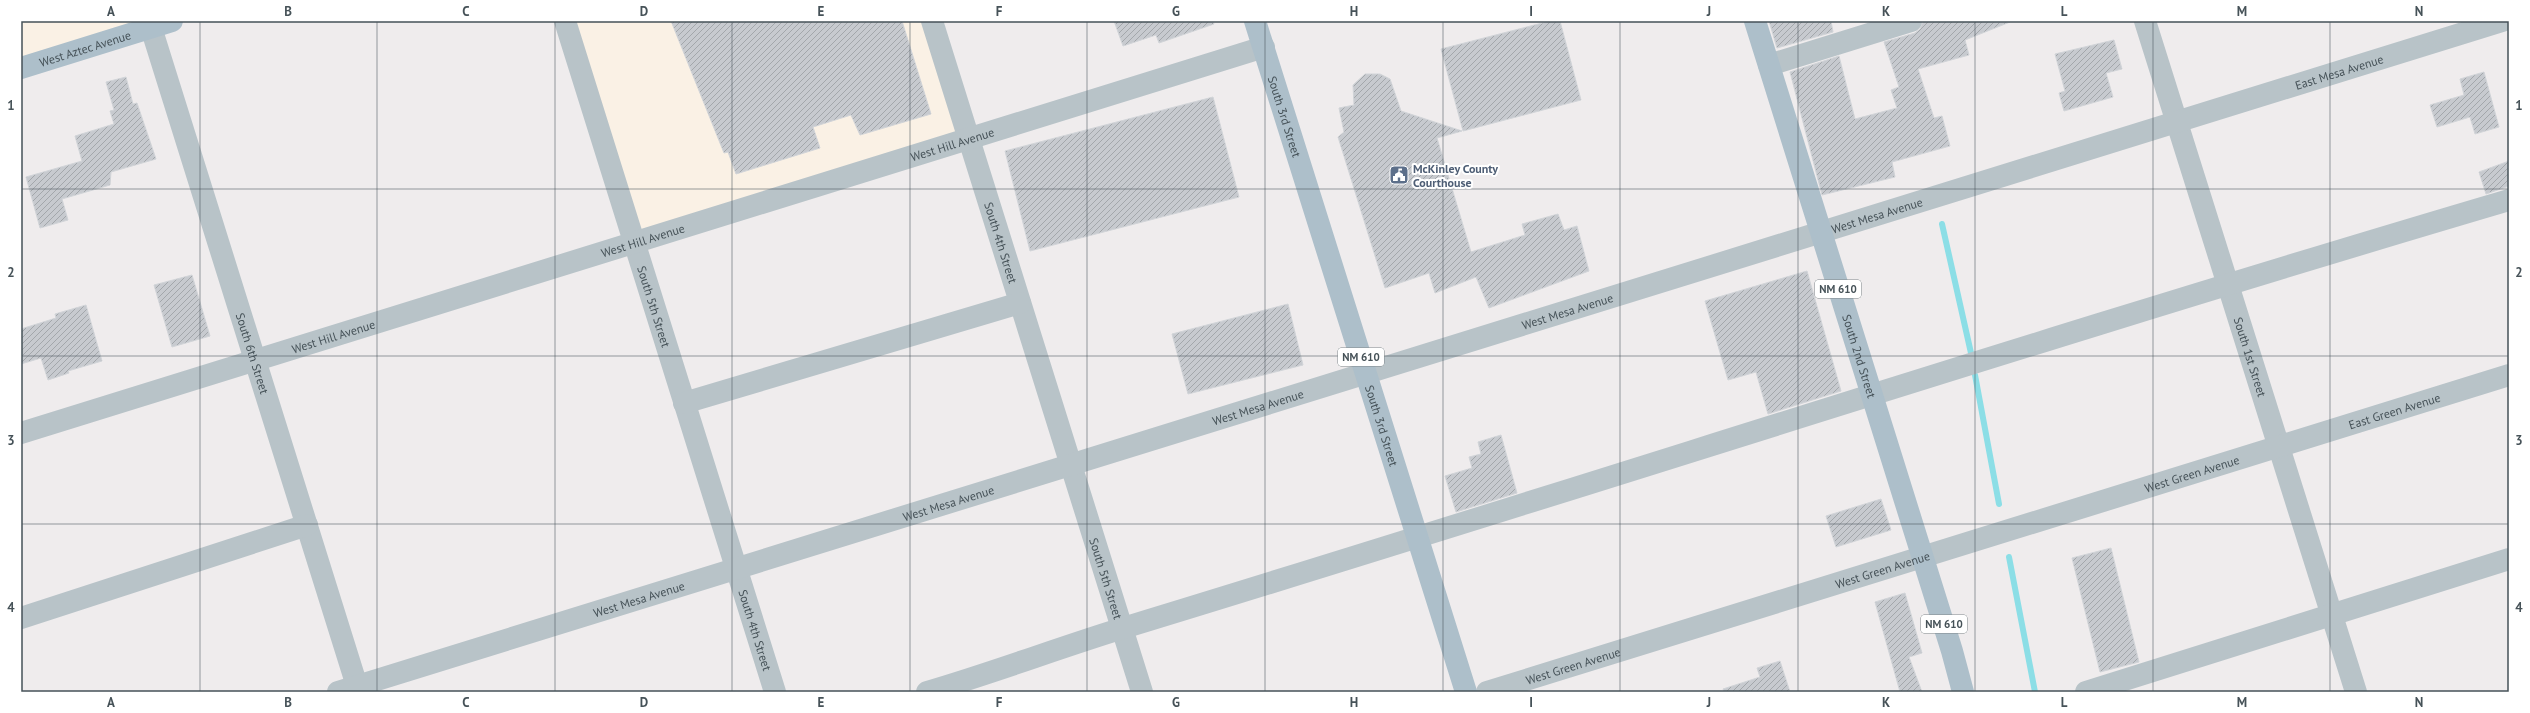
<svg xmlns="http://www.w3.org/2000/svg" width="2530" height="713" font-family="'PT Sans',sans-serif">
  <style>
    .commercial { fill: #faf1e5 }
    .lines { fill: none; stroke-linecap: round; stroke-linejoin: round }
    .stream { stroke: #8cdee6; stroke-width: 6 }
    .building { fill: url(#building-hatch); stroke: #d1d4d8 }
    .minor { stroke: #b8c3c8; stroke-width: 22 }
    .major { stroke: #adbfca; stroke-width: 22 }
    .grid { fill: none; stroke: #465258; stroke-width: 1; stroke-opacity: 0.55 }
    .labels { text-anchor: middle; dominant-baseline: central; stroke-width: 4; stroke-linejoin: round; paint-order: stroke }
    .shield { fill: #fff; stroke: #7e868a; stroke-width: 1 }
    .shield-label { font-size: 11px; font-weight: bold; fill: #465258 }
    .street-label { font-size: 12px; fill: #465258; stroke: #fff }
    .service-label { font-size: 12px; font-weight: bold; fill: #4e5e75; stroke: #fff; text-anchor: start }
    .neatline { fill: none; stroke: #465258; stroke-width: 1.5 }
    .grid-label { font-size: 13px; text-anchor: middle; font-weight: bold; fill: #465258 }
  </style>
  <defs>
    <pattern id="building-hatch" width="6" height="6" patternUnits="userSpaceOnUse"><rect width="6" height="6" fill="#c7cacf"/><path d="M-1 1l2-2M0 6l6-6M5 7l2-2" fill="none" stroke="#a3a7ab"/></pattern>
  </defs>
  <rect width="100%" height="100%" fill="#efeced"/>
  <g class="commercial">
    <polygon points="21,21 172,21 21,68"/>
    <polygon points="565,21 932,21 969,139 634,243"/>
  </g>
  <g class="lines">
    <g class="stream">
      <polyline points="1942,224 1971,353"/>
      <polyline points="1975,375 1999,504"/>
      <polyline points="2009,557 2035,692"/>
    </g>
  </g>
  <g class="building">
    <polygon points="671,21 902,21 931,114 860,135 851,115 813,127 820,148 736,174 728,152 724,153"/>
    <polygon points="1114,21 1213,21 1214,24 1159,43 1156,35 1123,46"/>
    <polygon points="1550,21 1560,21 1581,100 1463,131 1441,49"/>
    <polygon points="1769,21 1831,21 1833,32 1777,48"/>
    <polygon points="1923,21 2010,22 1965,40 1969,55 1918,69 1934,118 1942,116 1950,146 1892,162 1895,177 1822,195 1790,72 1839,56 1855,119 1897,108 1891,90 1899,87 1884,42 1915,33 1920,29"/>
    <polygon points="2114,40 2122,69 2106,73 2113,97 2064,111 2059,93 2065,91 2055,54"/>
    <polygon points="2484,72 2499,127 2475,134 2470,117 2437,127 2430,105 2464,95 2460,79"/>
    <polygon points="1365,74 1380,74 1390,79 1401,111 1462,131 1437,138 1471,252 1525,235 1522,224 1558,214 1564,230 1577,226 1589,271 1489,308 1476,277 1435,293 1429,273 1385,288 1338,137 1344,132 1339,108 1354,105 1353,85"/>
    <polygon points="126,77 133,104 137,103 156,159 111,172 110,185 62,199 68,220 40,228 26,177 82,161 75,136 114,124 110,111 114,110 106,82"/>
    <polygon points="1213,97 1239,197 1030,251 1005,151"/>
    <polygon points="2509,161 2509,186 2486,194 2479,172"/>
    <polygon points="1807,271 1841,391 1768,414 1756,372 1728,380 1705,301"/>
    <polygon points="192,275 210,336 172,347 154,285"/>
    <polygon points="1288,304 1303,365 1188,394 1172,334"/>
    <polygon points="86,305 102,361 68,371 69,373 48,380 41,358 21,364 21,329 56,318 55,314"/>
    <polygon points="1501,435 1517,493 1456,512 1445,476 1472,468 1469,457 1481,454 1478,442"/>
    <polygon points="1881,499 1891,530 1836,547 1826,516"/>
    <polygon points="2111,548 2139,662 2100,672 2072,558"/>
    <polygon points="1905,593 1922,653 1909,657 1922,692 1900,692 1875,602"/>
    <polygon points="1780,661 1790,692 1724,692 1723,689 1760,677 1757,668"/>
  </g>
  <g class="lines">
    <g class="minor">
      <path id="s1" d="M 149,21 L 357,686"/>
      <path id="s2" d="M 565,21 L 775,692"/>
      <path id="s3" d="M 932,21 L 1142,692"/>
      <path id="s4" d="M 2145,21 L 2356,692"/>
      <polyline points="1769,65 1911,21"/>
      <polyline points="684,403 1020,303"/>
      <path id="s5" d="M 21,433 L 1264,47"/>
      <polyline points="21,618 307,525"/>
      <path id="s6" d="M 338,692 L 2502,21"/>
      <path d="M 927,692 C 996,672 1063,646 1133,625 C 1592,485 2048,336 2509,200"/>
      <path id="s7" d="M 1487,692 L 2509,375"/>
      <polyline points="2086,692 2509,559"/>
    </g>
    <g class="major">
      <path id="s8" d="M 1255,21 L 1466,692"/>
      <path id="s9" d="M 1755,21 L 1952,651 L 1963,692"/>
      <path id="s10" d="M 21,68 L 172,21"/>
    </g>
  </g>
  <path class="grid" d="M 200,21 L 200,692M 377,21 L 377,692M 555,21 L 555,692M 732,21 L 732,692M 910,21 L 910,692M 1087,21 L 1087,692M 1265,21 L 1265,692M 1443,21 L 1443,692M 1620,21 L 1620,692M 1798,21 L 1798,692M 1975,21 L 1975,692M 2153,21 L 2153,692M 2330,21 L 2330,692M 21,189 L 2509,189M 21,356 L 2509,356M 21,524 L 2509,524"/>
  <defs>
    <symbol id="civic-square" viewBox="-11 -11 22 22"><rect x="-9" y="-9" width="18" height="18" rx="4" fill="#5c6f8a" stroke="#fff"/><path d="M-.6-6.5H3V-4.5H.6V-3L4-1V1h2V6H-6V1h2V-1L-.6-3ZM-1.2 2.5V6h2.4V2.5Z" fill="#fff"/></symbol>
  </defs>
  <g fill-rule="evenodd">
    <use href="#civic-square" x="1388" y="164" width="22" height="22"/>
  </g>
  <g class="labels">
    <g class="shield">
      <rect x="1815" y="280" width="46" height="18" rx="3"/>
      <rect x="1338" y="348" width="46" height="18" rx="3"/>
      <rect x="1921" y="615" width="46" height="18" rx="3"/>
    </g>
    <g class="shield-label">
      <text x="1838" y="289">NM 610</text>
      <text x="1361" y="357">NM 610</text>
      <text x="1944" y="624">NM 610</text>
    </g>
    <g class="street-label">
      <text stroke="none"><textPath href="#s10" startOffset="67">West Aztec Avenue</textPath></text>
      <text stroke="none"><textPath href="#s6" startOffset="2095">East Mesa Avenue</textPath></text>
      <text stroke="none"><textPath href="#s8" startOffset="100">South 3rd Street</textPath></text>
      <text stroke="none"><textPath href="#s5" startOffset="975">West Hill Avenue</textPath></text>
      <text stroke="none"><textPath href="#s6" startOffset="1611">West Mesa Avenue</textPath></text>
      <text stroke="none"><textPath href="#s5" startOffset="651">West Hill Avenue</textPath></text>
      <text stroke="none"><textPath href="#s3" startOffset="232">South 4th Street</textPath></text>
      <text stroke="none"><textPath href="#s2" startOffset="299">South 5th Street</textPath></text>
      <text stroke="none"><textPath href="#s6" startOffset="1287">West Mesa Avenue</textPath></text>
      <text stroke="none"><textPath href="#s5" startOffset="327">West Hill Avenue</textPath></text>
      <text stroke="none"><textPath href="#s1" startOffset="348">South 6th Street</textPath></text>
      <text stroke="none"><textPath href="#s9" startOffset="351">South 2nd Street</textPath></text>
      <text stroke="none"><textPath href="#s4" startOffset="352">South 1st Street</textPath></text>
      <text stroke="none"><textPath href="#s6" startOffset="963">West Mesa Avenue</textPath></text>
      <text stroke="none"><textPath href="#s7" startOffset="950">East Green Avenue</textPath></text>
      <text stroke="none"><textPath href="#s8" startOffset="424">South 3rd Street</textPath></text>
      <text stroke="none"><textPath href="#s7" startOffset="738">West Green Avenue</textPath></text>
      <text stroke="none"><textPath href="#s6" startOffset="639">West Mesa Avenue</textPath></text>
      <text stroke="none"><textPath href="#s7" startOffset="414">West Green Avenue</textPath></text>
      <text stroke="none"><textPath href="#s3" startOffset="584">South 5th Street</textPath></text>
      <text stroke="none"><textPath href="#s6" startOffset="315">West Mesa Avenue</textPath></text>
      <text stroke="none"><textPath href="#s2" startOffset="638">South 4th Street</textPath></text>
      <text stroke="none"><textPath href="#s7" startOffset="90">West Green Avenue</textPath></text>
    </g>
    <g class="service-label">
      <text x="1413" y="168">McKinley County<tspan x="1413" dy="14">Courthouse</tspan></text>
    </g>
  </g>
  <rect width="2530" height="713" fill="none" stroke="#ffffff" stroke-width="44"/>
  <rect x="22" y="22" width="2486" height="669" class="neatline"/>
  <g class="grid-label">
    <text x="111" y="16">A</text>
    <text x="288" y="16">B</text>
    <text x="466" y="16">C</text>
    <text x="644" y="16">D</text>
    <text x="821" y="16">E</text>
    <text x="999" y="16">F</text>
    <text x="1176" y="16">G</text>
    <text x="1354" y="16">H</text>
    <text x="1531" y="16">I</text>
    <text x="1709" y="16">J</text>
    <text x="1886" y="16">K</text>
    <text x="2064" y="16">L</text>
    <text x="2242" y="16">M</text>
    <text x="2419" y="16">N</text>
    <text x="11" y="110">1</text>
    <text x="2519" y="110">1</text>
    <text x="11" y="277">2</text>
    <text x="2519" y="277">2</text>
    <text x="11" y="445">3</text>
    <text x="2519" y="445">3</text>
    <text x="11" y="612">4</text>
    <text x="2519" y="612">4</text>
    <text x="111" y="707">A</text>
    <text x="288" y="707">B</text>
    <text x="466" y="707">C</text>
    <text x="644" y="707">D</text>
    <text x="821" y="707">E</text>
    <text x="999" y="707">F</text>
    <text x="1176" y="707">G</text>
    <text x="1354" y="707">H</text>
    <text x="1531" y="707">I</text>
    <text x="1709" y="707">J</text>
    <text x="1886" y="707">K</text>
    <text x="2064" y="707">L</text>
    <text x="2242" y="707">M</text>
    <text x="2419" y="707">N</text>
  </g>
</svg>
